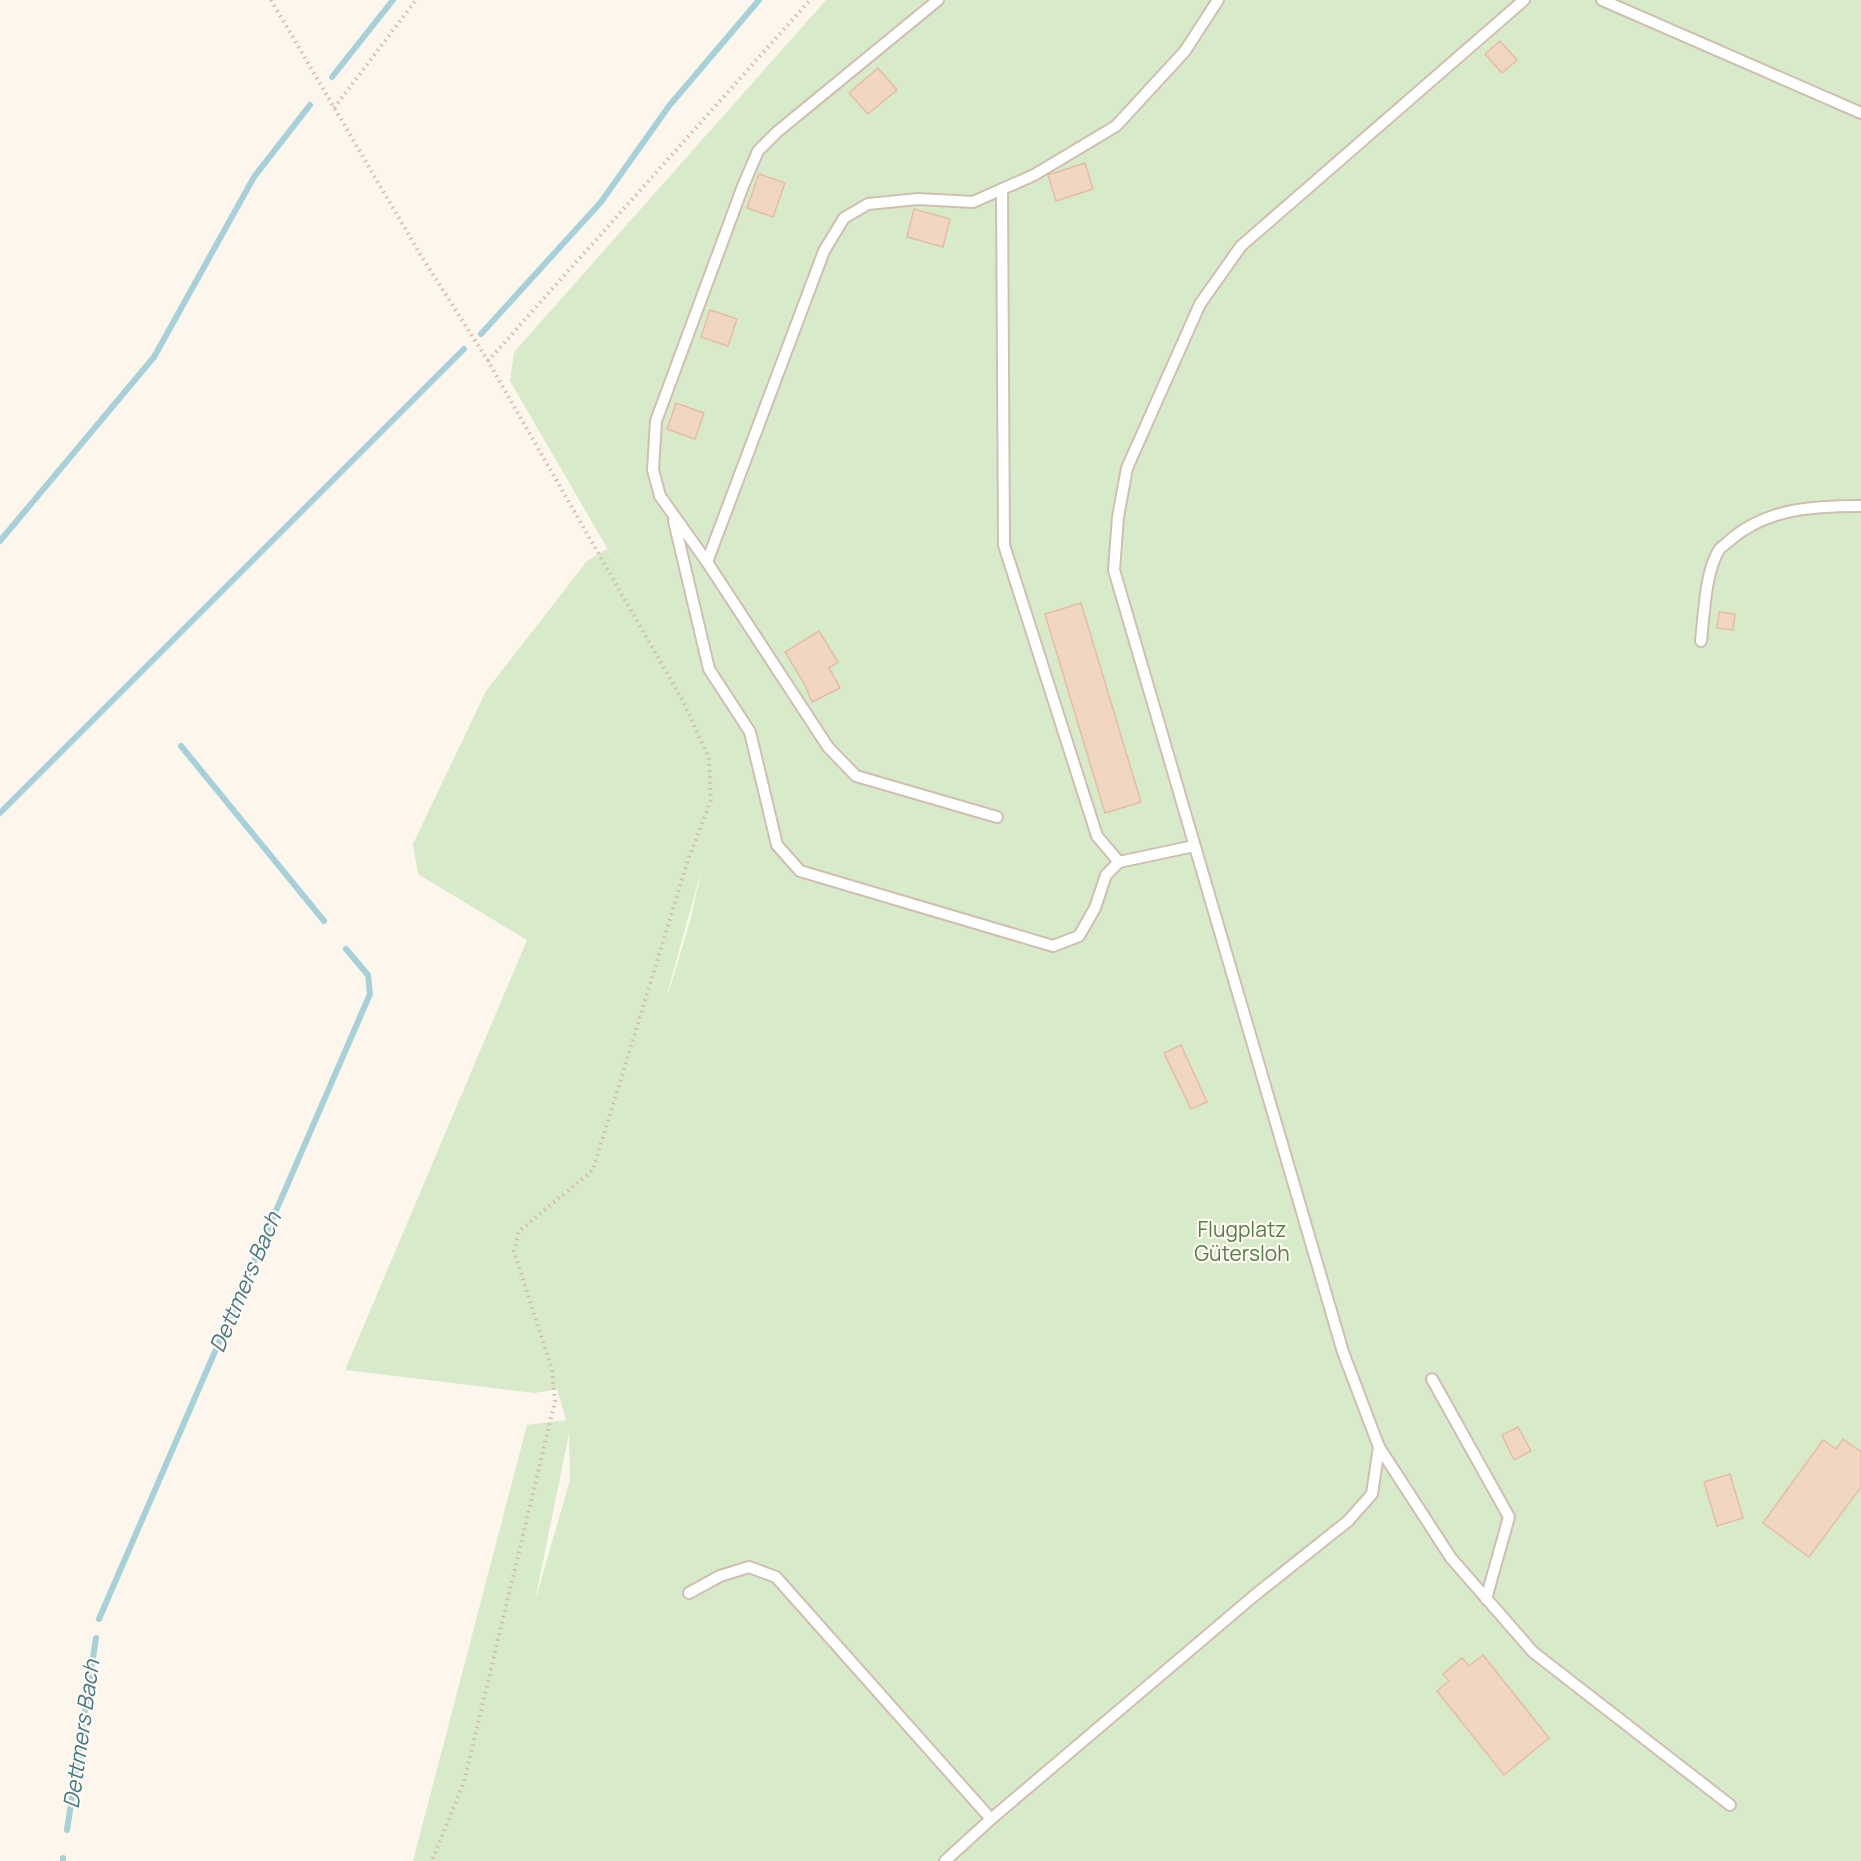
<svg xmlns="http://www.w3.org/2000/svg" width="1861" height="1861" font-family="Manrope,sans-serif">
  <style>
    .green { fill: #d7ebca; fill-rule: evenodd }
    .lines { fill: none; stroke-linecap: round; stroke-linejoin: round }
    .stream { stroke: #a6d1d9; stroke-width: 6 }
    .building { fill: #f2d6c4; stroke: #e4bda4; stroke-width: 1.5 }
    .service-casing { stroke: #d0bfb1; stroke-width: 14 }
    .path { stroke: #d8b9a6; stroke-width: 4; stroke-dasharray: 1.5 4.5; stroke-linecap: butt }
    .service { stroke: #fff; stroke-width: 10 }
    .labels { text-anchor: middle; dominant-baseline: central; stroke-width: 4.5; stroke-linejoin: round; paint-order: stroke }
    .park-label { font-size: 21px; fill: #567e45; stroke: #fffaf3 }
    .water-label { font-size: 22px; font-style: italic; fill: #447a84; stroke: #fffaf3 }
  </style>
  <rect width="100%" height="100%" fill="#fdf6ec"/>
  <path class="green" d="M 826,0 L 1861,0 L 1861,1861 L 413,1861 L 527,1425 L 566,1420 L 557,1389 L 535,1393 L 345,1370 L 527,940 L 418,874 L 413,844 L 486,691 L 587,561 L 607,549 L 617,565 L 510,381 L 514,352 ZM 702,868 L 690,921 L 669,991 L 668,991 ZM 569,1433 L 570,1480 L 535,1601 Z"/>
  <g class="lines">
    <g class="stream">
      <polyline points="332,77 393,0"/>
      <polyline points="481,334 601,202 669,106 759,0"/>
      <polyline points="0,541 154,357 254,177 310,105"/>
      <polyline points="181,746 324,921"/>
      <polyline points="0,813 464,349"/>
      <polyline points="99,1619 370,994 368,975 346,949"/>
      <polyline points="67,1830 96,1638"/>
      <polyline points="63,1861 63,1858"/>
    </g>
  </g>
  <g class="building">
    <polygon points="1500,41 1517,60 1502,73 1485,54"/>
    <polygon points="878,68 897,90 868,114 849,93"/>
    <polygon points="1085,163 1093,189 1056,201 1048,175"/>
    <polygon points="759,174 785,183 773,217 747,208"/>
    <polygon points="914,209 950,219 943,247 907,237"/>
    <polygon points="710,310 737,319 728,346 701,337"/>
    <polygon points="676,403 704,413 695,439 667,429"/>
    <polygon points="1081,603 1141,802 1105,813 1045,614"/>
    <polygon points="1719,612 1735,614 1733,630 1717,628"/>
    <polygon points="819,631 838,662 829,668 840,688 812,702 804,683 785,652"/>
    <polygon points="1181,1045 1207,1102 1191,1109 1164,1053"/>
    <polygon points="1518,1427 1531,1451 1514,1460 1502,1435"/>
    <polygon points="1843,1439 1861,1452 1861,1487 1809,1557 1763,1523 1823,1440 1836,1449"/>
    <polygon points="1730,1474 1743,1518 1717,1526 1704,1482"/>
    <polygon points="1483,1655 1549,1738 1504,1775 1437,1691 1449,1681 1443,1674 1462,1658 1469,1666"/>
  </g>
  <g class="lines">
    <defs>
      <g id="service">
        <polyline points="938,0 777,132 758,151 743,186 656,421 653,470 660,496 707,562 828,747 856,776 997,817"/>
        <polyline points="1524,0 1241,246 1200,304 1127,468 1118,517 1114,570 1343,1352 1379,1447 1451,1558 1533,1652 1730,1805"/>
        <polyline points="1602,0 1861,113"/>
        <polyline points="1002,189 1004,545 1097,836 1119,862"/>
        <polyline points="674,521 709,669 750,732 777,845 800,871 1053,946 1079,936 1095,908 1106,875 1119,862 1194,846"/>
        <polyline points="707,562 824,251 844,218 868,204 918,199 973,202 1034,175 1116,126 1185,51 1218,0"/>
        <path d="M 1701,641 C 1704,616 1705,572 1719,550 C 1721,547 1726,544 1729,541 C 1766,508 1814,506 1861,506"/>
        <polyline points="1432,1379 1509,1517 1486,1599"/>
        <polyline points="689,1593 720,1576 749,1567 776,1577 991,1819"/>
        <polyline points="945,1861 991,1819 1255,1595 1348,1521 1372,1494 1379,1447"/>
      </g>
    </defs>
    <use href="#service" class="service-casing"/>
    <g class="path">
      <polyline points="271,0 420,254 488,361 683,701 709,758 711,800 688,860 593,1170 519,1231 514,1251 552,1370 555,1401 464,1782 432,1861"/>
      <polyline points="334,108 416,0"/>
      <polyline points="488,361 810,0"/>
    </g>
    <use href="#service" class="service"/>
  </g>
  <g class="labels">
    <g class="park-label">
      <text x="1242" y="1229">Flugplatz<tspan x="1242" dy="24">Gütersloh</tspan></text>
    </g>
    <g class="water-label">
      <text transform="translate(245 1282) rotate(-67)">Dettmers Bach</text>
      <text transform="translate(81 1734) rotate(-82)">Dettmers Bach</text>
    </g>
  </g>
</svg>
